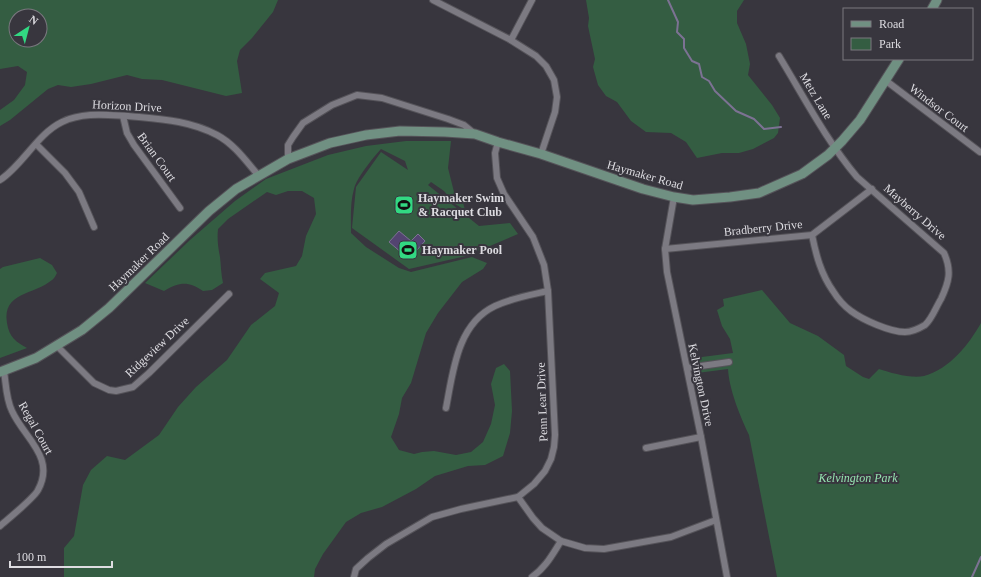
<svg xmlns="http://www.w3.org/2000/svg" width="981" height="577" font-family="'Times New Roman',serif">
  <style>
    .green { fill: #345d42; fill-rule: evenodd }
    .water { fill: #534471; stroke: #7c7293 }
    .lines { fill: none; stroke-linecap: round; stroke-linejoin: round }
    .stream { stroke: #7c7293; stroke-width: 2 }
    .minor-casing { stroke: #555359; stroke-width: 8 }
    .secondary-casing { stroke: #555359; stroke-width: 11 }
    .minor { stroke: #7c7a82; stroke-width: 6 }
    .secondary { stroke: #709082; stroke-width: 9 }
    .labels { text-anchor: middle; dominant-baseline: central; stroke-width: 4; stroke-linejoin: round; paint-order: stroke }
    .street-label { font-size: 12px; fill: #dddce1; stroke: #38363e }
    .poi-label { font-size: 12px; font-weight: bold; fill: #dddce1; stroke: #38363e; text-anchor: start }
    .park-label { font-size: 12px; font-style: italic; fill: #95e3b0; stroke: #38363e }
  </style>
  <rect width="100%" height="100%" fill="#38363e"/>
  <g class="green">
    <path d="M 0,0 L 278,0 L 273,12 L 252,38 L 240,50 L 237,61 L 242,93 L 226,96 L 162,80 L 142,79 L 127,75 L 91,84 L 71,87 L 58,85 L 48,89 L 10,120 L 0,126 L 0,110 L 14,100 L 25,85 L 27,72 L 18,66 L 0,69 ZM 16,16 L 40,16 L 40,40 L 16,40 Z"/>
    <polygon points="586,0 744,0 737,11 737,23 746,44 750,64 748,75 772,105 780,118 778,133 774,138 753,149 739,153 722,153 697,158 686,142 671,133 646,132 631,121 617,102 606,96 598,85 593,67 595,59 588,26 589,18"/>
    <path d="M 406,141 L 451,141 L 448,168 L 454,192 L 462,199 L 465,210 L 455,204 L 444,191 L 431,182 L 428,185 L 479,226 L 510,223 L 518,234 L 466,256 L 409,269 L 352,228 L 356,187 L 381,152 L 408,170 L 405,161 L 381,149 C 373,158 357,177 354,189 C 350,203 351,218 351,233 L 366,247 L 399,268 L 411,272 L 472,257 L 487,263 L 483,269 L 462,282 L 438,313 L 426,333 L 411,383 L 402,398 L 399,414 L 391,437 L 399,450 L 414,454 L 422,452 L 434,451 L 456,455 L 471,452 L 483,442 L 491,424 L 495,405 L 491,384 L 496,368 L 504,364 L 510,371 L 512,411 L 510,433 L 503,456 L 485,465 L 468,466 L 435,476 L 416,489 L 382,507 L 361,513 L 346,522 L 323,554 L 315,569 L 314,577 L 64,577 L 64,548 L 74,536 L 83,485 L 91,470 L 107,456 L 125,460 L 159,435 L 178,407 L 196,387 L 227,360 L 251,325 L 275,306 L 279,293 L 260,279 L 265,273 L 296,266 L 302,256 L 306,236 L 316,214 L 314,198 L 302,191 L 288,191 L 276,195 L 267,192 L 228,219 L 218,229 C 217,239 218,247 220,257 C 221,266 221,274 223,283 L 212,290 L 203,291 C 188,281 180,282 164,291 L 145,283 L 190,240 L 235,201 L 266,179 L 328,155 L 366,146 Z"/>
    <path d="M 40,258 L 52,265 L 57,273 C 56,275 54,279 52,280 C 34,295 2,292 7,323 C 9,337 16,342 27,348 L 0,358 L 0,269 L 3,267 Z"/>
    <path d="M 762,290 L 790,323 L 818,336 L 844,355 L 846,366 L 863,377 L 869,379 L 879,369 C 891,373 912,379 924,376 C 950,369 969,344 981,323 L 981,577 L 777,577 L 749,435 C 740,416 729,389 728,369 L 697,373 L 694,358 L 733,353 L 730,339 L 722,326 L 717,310 L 724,306 L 723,299 Z"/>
  </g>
  <polygon class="water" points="399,231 411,241 418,234 425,241 409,259 389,242"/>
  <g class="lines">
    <g class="stream">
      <polyline points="668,0 678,22 677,32 684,39 684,48 692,61 699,64 702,77 709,81 715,91 736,111 754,119 764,129 781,127"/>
      <polyline points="972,577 981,557"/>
    </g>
    <defs>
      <g id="minor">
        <polyline points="433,0 509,39 536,56 546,66 554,80 557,97 555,112 541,154"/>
        <polyline points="511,40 532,0"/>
        <path d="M 779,56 C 804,97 826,140 857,177 L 944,253 C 952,271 949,282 941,299 C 936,307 932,319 925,325 C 920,328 911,332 905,332 C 890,332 863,320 851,311 C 844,306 838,299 833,291 C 821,274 816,255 812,235"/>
        <polyline points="885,80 980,152"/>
        <polyline points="123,116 127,133 134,145 180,208"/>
        <polyline points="36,144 65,173 79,192 94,227"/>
        <polyline points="288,159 288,145 293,137 303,123 332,105 357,95 382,98 448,119 464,125 475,134"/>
        <path d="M 0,180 C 23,165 37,134 62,122 C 83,112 106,115 128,116 C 159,119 189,120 217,135 C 234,144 246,161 258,175"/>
        <polyline points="674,197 665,249 667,272 701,437 727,577"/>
        <polyline points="665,249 812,235 872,189"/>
        <polyline points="57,346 94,383 109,390 116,391 133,387 149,373 229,294"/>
        <polyline points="687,368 729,362"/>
        <path d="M 446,408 C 453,372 457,324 495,306 C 512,298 530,295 548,291"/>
        <polyline points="646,448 701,437"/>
        <polyline points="518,497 533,518 542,528 561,541 585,548 604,549 671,537 716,520"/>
        <path d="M 0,526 C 8,519 34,498 38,490 C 56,457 24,438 12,411 C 6,399 6,384 4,371"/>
        <polyline points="354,577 356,569 368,558 386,544 432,517 461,509 518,497 534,484 545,471 551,459 554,447 555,435 548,291 544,265 533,237 504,194 497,178 495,153 498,142"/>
        <path d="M 532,577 C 546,567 552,555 561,541"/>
      </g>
      <g id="secondary">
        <polyline points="932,9 937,0"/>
        <polyline points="0,372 36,358 82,330 109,308 209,211 236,189 288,159 330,143 366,135 400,131 445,132 475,134 498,142 541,154 643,189 674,197 693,200 730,197 759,193 802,174 828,155 842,141 860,120 899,59"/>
      </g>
    </defs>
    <use href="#minor" class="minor-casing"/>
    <use href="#secondary" class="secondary-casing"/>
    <use href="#minor" class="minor"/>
    <use href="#secondary" class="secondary"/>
  </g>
  <defs>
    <symbol id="stadium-square" viewBox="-11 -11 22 22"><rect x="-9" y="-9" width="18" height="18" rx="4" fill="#32d882" stroke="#38363e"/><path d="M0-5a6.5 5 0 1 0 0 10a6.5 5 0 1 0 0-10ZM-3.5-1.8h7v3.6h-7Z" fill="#111"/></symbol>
  </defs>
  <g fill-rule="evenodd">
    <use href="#stadium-square" x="393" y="194" width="22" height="22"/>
    <use href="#stadium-square" x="397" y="239" width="22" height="22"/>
  </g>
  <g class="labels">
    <g class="street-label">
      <text transform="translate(816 96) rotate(59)">Metz Lane</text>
      <text transform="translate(127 106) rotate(3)">Horizon Drive</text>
      <text transform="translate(939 108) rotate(37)">Windsor Court</text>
      <text transform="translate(157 157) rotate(54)">Brian Court</text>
      <text transform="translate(645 175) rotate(16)">Haymaker Road</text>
      <text transform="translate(915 212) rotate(41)">Mayberry Drive</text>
      <text transform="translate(763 228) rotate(-6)">Bradberry Drive</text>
      <text transform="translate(139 262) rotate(-44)">Haymaker Road</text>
      <text transform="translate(157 347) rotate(-43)">Ridgeview Drive</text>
      <text transform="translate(701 385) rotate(78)">Kelvington Drive</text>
      <text transform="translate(542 402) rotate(-92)">Penn Lear Drive</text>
      <text transform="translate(36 428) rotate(61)">Regal Court</text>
    </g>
    <g class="poi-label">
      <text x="418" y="198">Haymaker Swim<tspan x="418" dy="14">&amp; Racquet Club</tspan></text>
      <text x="422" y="250">Haymaker Pool</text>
    </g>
    <g class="park-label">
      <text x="858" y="478">Kelvington Park</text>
    </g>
  </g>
  <rect x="843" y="8" width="130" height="52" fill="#38363e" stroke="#7a787f"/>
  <rect x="851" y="21" width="20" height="6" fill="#709082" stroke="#7a787f"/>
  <text x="879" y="28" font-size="12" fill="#dddce1">Road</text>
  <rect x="851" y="38" width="20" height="12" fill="#345d42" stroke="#7a787f"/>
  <text x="879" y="48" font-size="12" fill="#dddce1">Park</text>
  <g transform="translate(28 28) rotate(36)"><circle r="19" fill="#38363e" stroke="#7a787f"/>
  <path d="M0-3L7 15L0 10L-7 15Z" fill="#32d882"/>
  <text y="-6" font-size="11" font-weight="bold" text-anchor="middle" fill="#dddce1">N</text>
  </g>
  <path d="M10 561v6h102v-6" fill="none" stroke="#dddce1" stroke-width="2"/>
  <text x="16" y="561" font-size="12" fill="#dddce1" stroke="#38363e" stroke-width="3" paint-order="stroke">100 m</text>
</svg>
